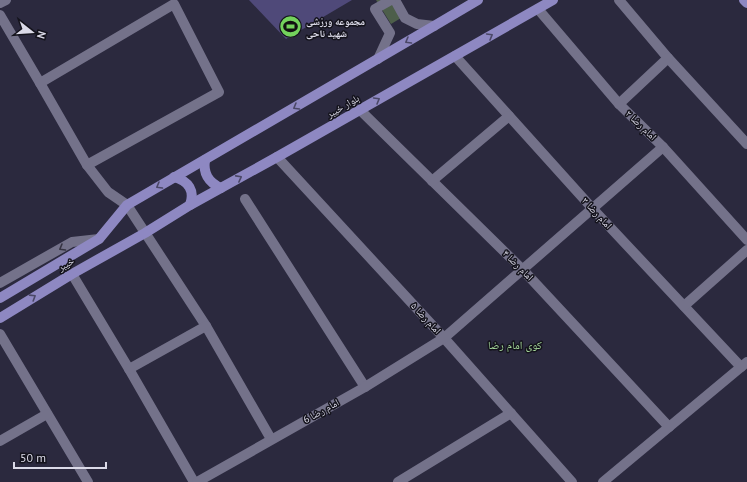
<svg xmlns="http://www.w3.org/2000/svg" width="747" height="482" font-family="'PT Sans','Noto Naskh Arabic',sans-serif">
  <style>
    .green { fill: #4f4979 }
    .building { fill: #4d5e4a }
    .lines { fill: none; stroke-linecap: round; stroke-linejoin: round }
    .minor { stroke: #74728a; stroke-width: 10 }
    .major { stroke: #8e88c2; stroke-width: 10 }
    .oneway { stroke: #4b4867 }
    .oneway2 { stroke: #363442 }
    .labels { text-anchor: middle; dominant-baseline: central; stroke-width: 3; stroke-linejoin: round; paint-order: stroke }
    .poi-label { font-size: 10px; font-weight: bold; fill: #dbdae8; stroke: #14131c; text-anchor: start }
    .street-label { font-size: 10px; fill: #dbdae8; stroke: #14131c }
    .neighbourhood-label { font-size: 11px; fill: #a8db9d; stroke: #14131c }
  </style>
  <rect width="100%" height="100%" fill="#2b293e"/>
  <polygon class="green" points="249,0 352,0 286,39"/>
  <polygon class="building" points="376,0 390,0 401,18 391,24"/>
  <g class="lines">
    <g class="minor">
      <polyline points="395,0 405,18 417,24 434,26"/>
      <polyline points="619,0 668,58 747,144"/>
      <polyline points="0,3 6,0"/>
      <polyline points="538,9 619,104 663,147 747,240"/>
      <polyline points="0,15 40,83 87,165 108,192 127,205 206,326 271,439"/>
      <polyline points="455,56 592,208 741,367"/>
      <polyline points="378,59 390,33 375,9 391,0"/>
      <polyline points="40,83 174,4 219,92 87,165"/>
      <polyline points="619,104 668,58"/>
      <polyline points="360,110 523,270 669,427"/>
      <polyline points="277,157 444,338 572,482"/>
      <polyline points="432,181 509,116"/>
      <polyline points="245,199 365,387"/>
      <polyline points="72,274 129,369 194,482"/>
      <polyline points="0,283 72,242 99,239"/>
      <polyline points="684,306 747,250"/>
      <polyline points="0,334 88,482"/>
      <polyline points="129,369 206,326"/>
      <polyline points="0,441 47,414"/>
      <polyline points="197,482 365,387 444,338 663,147"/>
      <polyline points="398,482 511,413"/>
      <polyline points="603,482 747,362"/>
    </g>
    <g class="major">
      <polyline points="744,0 747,3"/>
      <path d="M 205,160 C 203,173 208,182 221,188"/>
      <path d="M 174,177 C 189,181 195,191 190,205"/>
      <polyline points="0,298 99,239 127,205 434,26 478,0"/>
      <polyline points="0,318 72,274 145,233 190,205 277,157 553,0"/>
    </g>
  </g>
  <defs><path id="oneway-chevron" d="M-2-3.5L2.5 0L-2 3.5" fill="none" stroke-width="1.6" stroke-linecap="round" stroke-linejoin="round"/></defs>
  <g class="oneway">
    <use href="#oneway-chevron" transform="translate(490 36) rotate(-30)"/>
    <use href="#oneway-chevron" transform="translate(408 41) rotate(150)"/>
    <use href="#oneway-chevron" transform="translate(377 100) rotate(-30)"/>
    <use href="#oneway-chevron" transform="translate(296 107) rotate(150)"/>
    <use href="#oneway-chevron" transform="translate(239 178) rotate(-28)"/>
    <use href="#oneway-chevron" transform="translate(159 186) rotate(150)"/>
    <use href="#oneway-chevron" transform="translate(33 297) rotate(-32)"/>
  </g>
  <use class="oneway2" href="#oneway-chevron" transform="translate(62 248) rotate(150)"/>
  <defs>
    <symbol id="stadium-disc" viewBox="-11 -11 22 22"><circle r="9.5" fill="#73d25c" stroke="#14131c"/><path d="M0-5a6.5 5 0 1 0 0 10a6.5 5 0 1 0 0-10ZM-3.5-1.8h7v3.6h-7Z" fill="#111"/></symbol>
  </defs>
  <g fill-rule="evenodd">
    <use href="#stadium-disc" x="278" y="14" width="25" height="25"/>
  </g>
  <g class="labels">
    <g class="poi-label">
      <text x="306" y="21">مجموعه ورزشی<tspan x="306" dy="12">شهید ناحی</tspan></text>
    </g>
    <g class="street-label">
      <text transform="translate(343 106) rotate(-30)">بلوار خیبر</text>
      <text transform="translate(641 125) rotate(44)">امام رضا ۲</text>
      <text transform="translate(597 213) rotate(47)">امام رضا ۳</text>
      <text transform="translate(66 264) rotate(-30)">خیبر</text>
      <text transform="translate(518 265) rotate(45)">امام رضا ۴</text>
      <text transform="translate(426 318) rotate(47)">امام رضا ۵</text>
      <text transform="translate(321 411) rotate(-29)">امام رضا 6</text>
    </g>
    <g class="neighbourhood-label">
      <text x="515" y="345">کوی امام رضا</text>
    </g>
  </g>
  <g transform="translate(32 32) rotate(107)" stroke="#14131c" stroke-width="3" paint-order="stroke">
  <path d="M0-3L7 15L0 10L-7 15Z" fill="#dbdae8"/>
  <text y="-6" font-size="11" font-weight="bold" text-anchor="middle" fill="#dbdae8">N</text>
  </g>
  <path d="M14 462v6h92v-6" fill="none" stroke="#dbdae8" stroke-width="2"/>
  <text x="20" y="462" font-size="12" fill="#dbdae8" stroke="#14131c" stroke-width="3" paint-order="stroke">50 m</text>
</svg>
